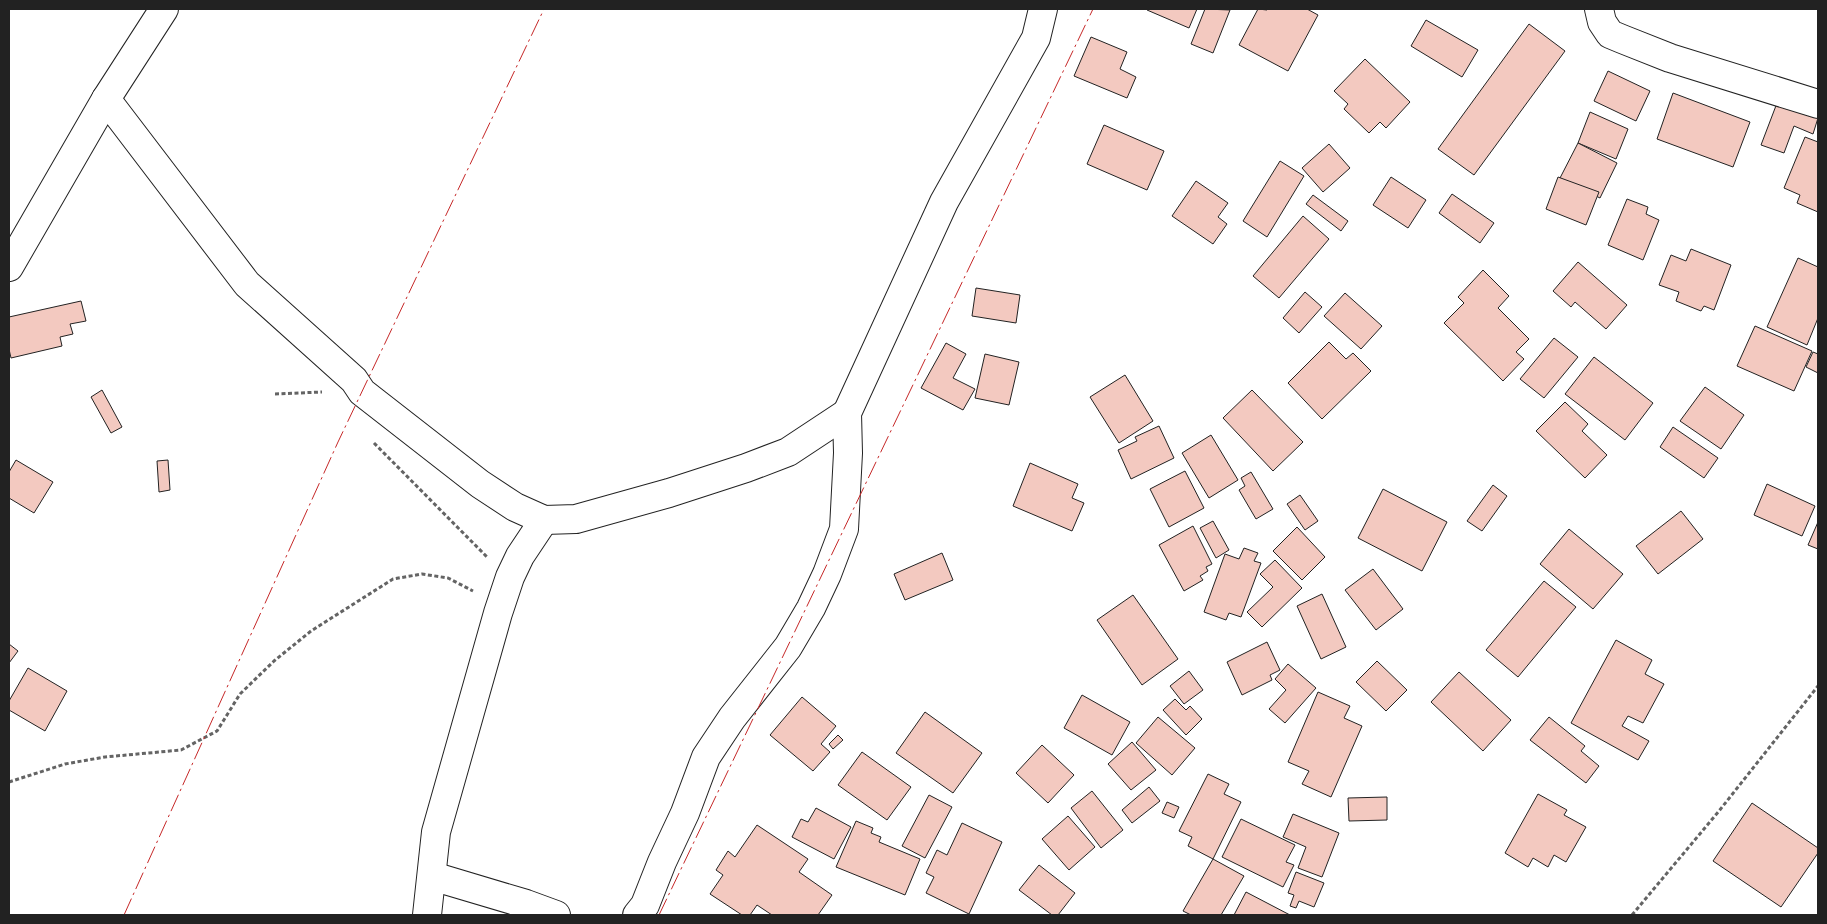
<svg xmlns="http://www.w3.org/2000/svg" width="1827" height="924" font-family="'Varela Round',sans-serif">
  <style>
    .building { fill: #f3c9c0; stroke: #222 }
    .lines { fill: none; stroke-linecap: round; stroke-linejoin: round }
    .street-casing { stroke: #222; stroke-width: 30 }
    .path { stroke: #646464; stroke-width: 3; stroke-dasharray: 4 2.5; stroke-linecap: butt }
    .street { stroke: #fff; stroke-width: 28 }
    .power { stroke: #c62828; stroke-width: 1; stroke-dasharray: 18 4 2.5 4; stroke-linecap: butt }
  </style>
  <rect width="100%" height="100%" fill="#fff"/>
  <g class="building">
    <polygon points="1147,9 1197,9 1189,28 1147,10"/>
    <polygon points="1205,9 1230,10 1213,53 1191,44"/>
    <polygon points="1258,9 1267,10 1268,9 1307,9 1318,15 1288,71 1239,45"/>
    <polygon points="1426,20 1478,50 1462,77 1411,46"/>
    <polygon points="1529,24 1565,51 1474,175 1438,149"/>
    <polygon points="1091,37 1127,52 1120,69 1136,77 1127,98 1074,76"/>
    <polygon points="1365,59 1410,102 1386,128 1380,122 1369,133 1344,109 1348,104 1334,91"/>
    <polygon points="1608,71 1650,91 1636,121 1594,101"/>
    <polygon points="1673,93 1750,122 1733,167 1657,139"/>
    <polygon points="1777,103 1818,118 1813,134 1794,126 1784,153 1761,145"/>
    <polygon points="1590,112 1628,129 1616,159 1578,143"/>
    <polygon points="1104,125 1164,151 1147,190 1087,164"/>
    <polygon points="1805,137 1818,142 1818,212 1797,203 1800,195 1784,188"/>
    <polygon points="1578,143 1617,163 1600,198 1560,178"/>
    <polygon points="1329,144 1350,168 1323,192 1302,168"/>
    <polygon points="1280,161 1304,176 1267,237 1243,221"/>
    <polygon points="1391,177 1426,200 1408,228 1373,205"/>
    <polygon points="1558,177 1599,192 1586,225 1546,209"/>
    <polygon points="1196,181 1228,203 1218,217 1227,224 1213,244 1172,216"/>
    <polygon points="1452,194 1494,223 1480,243 1439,213"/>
    <polygon points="1313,195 1348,221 1341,231 1306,204"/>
    <polygon points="1627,199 1648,207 1646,214 1659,220 1643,260 1608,245"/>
    <polygon points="1303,216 1329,239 1279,298 1253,276"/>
    <polygon points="1691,249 1731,265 1714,310 1704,306 1701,311 1676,301 1679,292 1659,285 1671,255 1686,261"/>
    <polygon points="1798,258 1818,267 1818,318 1807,345 1767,327"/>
    <polygon points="1578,262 1627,305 1606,329 1575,302 1571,307 1553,291"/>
    <polygon points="1483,270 1509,296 1498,308 1529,339 1516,352 1524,359 1503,381 1444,323 1464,303 1458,297"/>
    <polygon points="976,288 1020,295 1016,323 972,316"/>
    <polygon points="1305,292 1322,307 1299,333 1283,318"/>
    <polygon points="1345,293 1382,326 1361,349 1324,316"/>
    <polygon points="81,301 86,321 70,324 73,334 60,337 62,346 11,358 9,349 9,317"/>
    <polygon points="1755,326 1812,351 1794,391 1737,366"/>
    <polygon points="1554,338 1578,357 1544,398 1520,379"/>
    <polygon points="1329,342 1346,359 1353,353 1371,371 1322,419 1288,383"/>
    <polygon points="946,343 966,354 953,378 975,389 963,410 921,388"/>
    <polygon points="1813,352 1818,354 1818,373 1806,367"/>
    <polygon points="985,354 1019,362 1009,405 975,398"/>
    <polygon points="1594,357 1653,403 1625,440 1565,394"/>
    <polygon points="1125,375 1153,421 1119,443 1090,397"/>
    <polygon points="1705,387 1744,415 1721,449 1680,421"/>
    <polygon points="102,390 122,427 111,433 91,397"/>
    <polygon points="1252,390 1303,442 1273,471 1223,418"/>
    <polygon points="1565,402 1588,424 1582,431 1607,455 1585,478 1536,431"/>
    <polygon points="1159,426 1174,458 1131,479 1118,450 1137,441 1135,437"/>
    <polygon points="1673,427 1718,458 1704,478 1660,447"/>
    <polygon points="1211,435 1238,480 1209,498 1182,453"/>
    <polygon points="16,460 53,482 34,513 9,498 9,472"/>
    <polygon points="168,460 170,490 159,492 157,461"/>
    <polygon points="1030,463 1078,484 1072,498 1084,503 1072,531 1013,506"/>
    <polygon points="1185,471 1204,508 1169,527 1150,489"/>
    <polygon points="1251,472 1273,509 1256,519 1239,490 1245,486 1241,478"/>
    <polygon points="1767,484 1815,506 1802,536 1754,515"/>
    <polygon points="1493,485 1507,496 1482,531 1467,521"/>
    <polygon points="1383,489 1447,522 1422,571 1358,538"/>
    <polygon points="1300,495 1318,521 1305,530 1287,504"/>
    <polygon points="1681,511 1703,539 1658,574 1636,546"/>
    <polygon points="1213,521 1229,550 1216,558 1200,528"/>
    <polygon points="1818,522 1818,549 1808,545"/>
    <polygon points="1193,526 1212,564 1206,567 1208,571 1200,576 1203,580 1184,591 1159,545"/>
    <polygon points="1297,527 1325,557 1302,580 1273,551"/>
    <polygon points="1569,529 1623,574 1593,609 1540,564"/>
    <polygon points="1244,548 1258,553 1254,561 1261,563 1241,617 1229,613 1226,620 1204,612 1225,554 1239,559"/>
    <polygon points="942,553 953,580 905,600 894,574"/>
    <polygon points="1275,560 1302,588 1262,627 1247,612 1273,587 1260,574"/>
    <polygon points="1373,569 1403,609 1376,630 1345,590"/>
    <polygon points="1544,581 1576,607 1518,677 1486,650"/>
    <polygon points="1322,594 1346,647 1321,659 1297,606"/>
    <polygon points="1133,595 1178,659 1142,685 1097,620"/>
    <polygon points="1616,640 1652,660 1645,674 1664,684 1643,723 1628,716 1622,726 1649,741 1638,760 1571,723"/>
    <polygon points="1267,642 1280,670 1270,675 1272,680 1242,695 1227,662"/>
    <polygon points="9,644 18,651 9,663"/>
    <polygon points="1377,661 1407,690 1386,711 1356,682"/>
    <polygon points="1288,664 1316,688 1285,723 1269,709 1286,690 1275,679"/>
    <polygon points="28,668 67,691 45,731 9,710 9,701"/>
    <polygon points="1189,671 1203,690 1184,704 1170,686"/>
    <polygon points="1459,672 1511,720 1483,751 1431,702"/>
    <polygon points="1318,692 1350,706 1344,718 1362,726 1331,797 1302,784 1309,771 1288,762"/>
    <polygon points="1082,695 1130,722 1112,755 1064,728"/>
    <polygon points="802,697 836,726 821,744 830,752 813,771 770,735"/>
    <polygon points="1175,699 1186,710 1190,706 1202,719 1186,735 1163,710"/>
    <polygon points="925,712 982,753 953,793 896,753"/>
    <polygon points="1158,717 1195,748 1172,775 1136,743"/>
    <polygon points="1549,717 1585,746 1581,751 1599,766 1586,783 1530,740"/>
    <polygon points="838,735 843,740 833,749 829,744"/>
    <polygon points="1132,742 1156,770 1131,790 1108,764"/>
    <polygon points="1042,745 1074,775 1048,803 1016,773"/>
    <polygon points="862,752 911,787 887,820 838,785"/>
    <polygon points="1208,774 1229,784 1224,794 1241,802 1213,859 1188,846 1192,837 1179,831"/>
    <polygon points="1149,787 1160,801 1132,823 1122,810"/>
    <polygon points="1092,791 1123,830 1101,848 1071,808"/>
    <polygon points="1538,794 1567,810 1564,815 1586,827 1566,862 1554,855 1548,867 1533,858 1528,867 1505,853"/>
    <polygon points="929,795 952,807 925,858 902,846"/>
    <polygon points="1387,797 1387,820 1349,821 1348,798"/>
    <polygon points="1167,802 1179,807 1174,818 1162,813"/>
    <polygon points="1752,803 1818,848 1818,853 1781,907 1713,861"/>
    <polygon points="816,808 851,827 834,859 792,837 801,819 808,822"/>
    <polygon points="1293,814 1339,833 1322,877 1298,868 1306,847 1283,837"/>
    <polygon points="1068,816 1095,847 1069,870 1042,839"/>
    <polygon points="1241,819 1295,845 1286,862 1294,865 1283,887 1222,857"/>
    <polygon points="856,821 873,828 871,833 881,837 879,842 920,859 905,895 836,867"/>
    <polygon points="962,823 1002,842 969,914 926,893 934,877 926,873 937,850 947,855"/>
    <polygon points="757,825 808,859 799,872 832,895 818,915 772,915 757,905 750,915 742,915 710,894 723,875 716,870 728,851 735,857"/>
    <polygon points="1213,859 1244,876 1221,915 1191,915 1183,911"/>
    <polygon points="1039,865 1075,893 1058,915 1052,915 1019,890"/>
    <polygon points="1296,872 1324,883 1314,907 1299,901 1296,908 1290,906 1294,895 1288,893"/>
    <polygon points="1246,892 1290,915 1234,915"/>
  </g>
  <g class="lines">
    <defs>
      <g id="street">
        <polyline points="1599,9 1602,22 1610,34 1622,39 1670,58 1818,104"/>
        <polyline points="106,99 247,284 354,380 362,392 480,484 515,507 544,520 576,519 669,493 746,468 788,452 847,413"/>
        <polyline points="9,267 106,99 164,9"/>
        <polyline points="432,876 526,904 556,915"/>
        <polyline points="427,915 436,832 498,613 510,577 520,556 544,520"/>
        <polyline points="637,915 645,905 662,862 685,813 706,757 732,718 788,647 811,608 827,574 844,529 848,453 847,413 944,202 1036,38 1043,9"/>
      </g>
    </defs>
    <use href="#street" class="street-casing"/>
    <g class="path">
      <polyline points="275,394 322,392"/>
      <polyline points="374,443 487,557"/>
      <polyline points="9,782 65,764 105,757 181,750 217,731 240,694 274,661 311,631 393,579 422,574 448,578 473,591"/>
      <polyline points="1632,915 1719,811 1818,686"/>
    </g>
    <use href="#street" class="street"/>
    <g class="power">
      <polyline points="124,915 338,442 544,9"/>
      <polyline points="659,915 1093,9"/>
    </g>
  </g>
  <rect width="1827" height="924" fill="none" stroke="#222222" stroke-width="20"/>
</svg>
